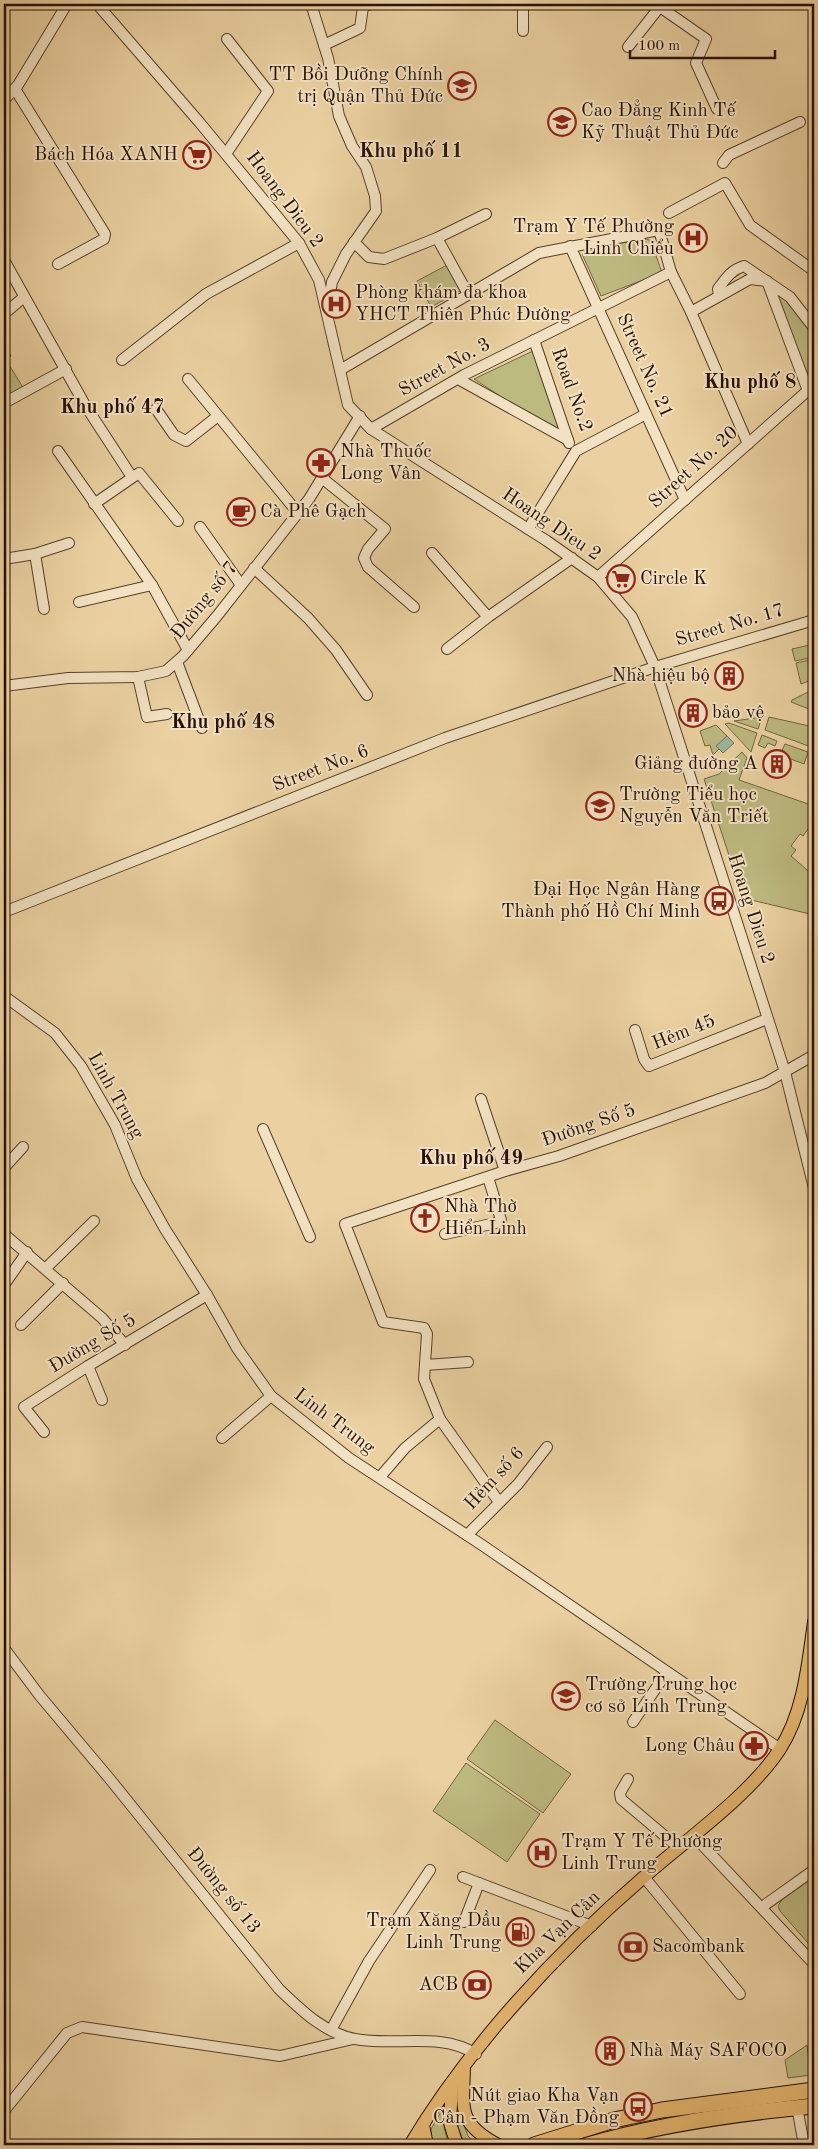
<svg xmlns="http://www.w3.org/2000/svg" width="818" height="2149" font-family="'Old Standard TT',serif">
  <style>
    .green { fill: #bdba80; stroke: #726542 }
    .water { fill: #99b8a0; stroke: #6b7562 }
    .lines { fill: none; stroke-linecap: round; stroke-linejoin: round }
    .minor-casing { stroke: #57402b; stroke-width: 12 }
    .major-casing { stroke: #261004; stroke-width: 14 }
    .highway-casing { stroke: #261004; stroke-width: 17 }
    .minor { stroke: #f2e1c2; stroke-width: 10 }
    .major { stroke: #e6b870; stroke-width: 12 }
    .highway { stroke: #e6b870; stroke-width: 15 }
    .labels { text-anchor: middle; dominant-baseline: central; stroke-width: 4; stroke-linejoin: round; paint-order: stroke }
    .poi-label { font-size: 19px; fill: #261004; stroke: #f2e1c2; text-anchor: start }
    .street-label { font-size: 19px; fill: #261004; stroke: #f2e1c2 }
    .neighbourhood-label { font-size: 20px; font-weight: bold; fill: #261004; stroke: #f2e1c2 }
  </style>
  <rect width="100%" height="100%" fill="#ebd1a1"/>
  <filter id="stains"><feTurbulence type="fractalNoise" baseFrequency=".004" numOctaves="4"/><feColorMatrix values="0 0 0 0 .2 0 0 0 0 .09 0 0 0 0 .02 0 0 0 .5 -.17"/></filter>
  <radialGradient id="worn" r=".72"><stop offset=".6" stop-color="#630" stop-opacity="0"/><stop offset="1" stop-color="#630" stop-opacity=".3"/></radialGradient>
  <g class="green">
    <polygon points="647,239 651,241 661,270 659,274 601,296 582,254 589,248"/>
    <polygon points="449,264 462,290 431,307 417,281"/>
    <polygon points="771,287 788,299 814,334 814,381 810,385"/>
    <polygon points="4,344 11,356 6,360 24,389 4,400"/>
    <polygon points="535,350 568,440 474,379"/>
    <polygon points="814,644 814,657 795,661 792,649"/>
    <polygon points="814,659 814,679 801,684 796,663"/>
    <polygon points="814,689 814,711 791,702 792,700"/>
    <polygon points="762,717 758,729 734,721"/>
    <polygon points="769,717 814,727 814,748 765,730"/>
    <polygon points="729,723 757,733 751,752 725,724"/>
    <polygon points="716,725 727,736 717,746 719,749 713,755 710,745 705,746 700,731"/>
    <polygon points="762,735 777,741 775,746 768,743 765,748 758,745"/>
    <polygon points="785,744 808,752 804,764 780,755"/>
    <polygon points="742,752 747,758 739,780 814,806 814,821 803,836 800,834 791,846 796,850 791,856 814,876 814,915 743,898 704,779 719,774"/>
    <polygon points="495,1720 571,1774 543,1813 467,1759"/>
    <polygon points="466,1763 540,1814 507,1862 433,1811"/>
    <path d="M 811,1878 L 814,1879 L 814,1950 L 780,1911 L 778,1906 C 783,1896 799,1880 811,1878 Z"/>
    <polygon points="807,2045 811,2075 788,2078 785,2060"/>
    <polygon points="446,2103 444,2128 449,2145 431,2145 431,2129"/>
    <polygon points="459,2112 468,2136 478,2145 465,2145 458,2127"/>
  </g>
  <polygon class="water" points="727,736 734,743 723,753 716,746"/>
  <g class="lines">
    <defs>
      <g id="minor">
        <polyline points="97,4 200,123 299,243 319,280 348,405 371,429 547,541 598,577 632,617 655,667 785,1072 814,1188"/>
        <polyline points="311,4 328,58 339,116 352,146 366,167 375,196 376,211 346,254 332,282 328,305"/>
        <polyline points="523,4 523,31"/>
        <polyline points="647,4 660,7 706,39 696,63 717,109"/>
        <polyline points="324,45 360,28 363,7 371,4"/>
        <polyline points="628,47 662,4"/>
        <polyline points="15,89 105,234 104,239 58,264"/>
        <polyline points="4,100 18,85 67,4"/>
        <polyline points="226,154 268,91 227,39"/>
        <polyline points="723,163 729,155 800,122"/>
        <polyline points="669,213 725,183 750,225 814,271"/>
        <polyline points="437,238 486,214"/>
        <polyline points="354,242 369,257 384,259 437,238 468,294"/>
        <polyline points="570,246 685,500"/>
        <polyline points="4,260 85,405 132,477"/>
        <path d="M 719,296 L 718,289 C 726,278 731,270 744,266 L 790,297 L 814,328"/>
        <polyline points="691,312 750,279 767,281 808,391"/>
        <polyline points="4,314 24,297"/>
        <polyline points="534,340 569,443"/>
        <polyline points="122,360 206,294 299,243"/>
        <polyline points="340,370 539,253 659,230 671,272 691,312 748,444"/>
        <polyline points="188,379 298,513"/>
        <polyline points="458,379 568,440"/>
        <polyline points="4,403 66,369"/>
        <polyline points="156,409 174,435 186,441 218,416"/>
        <polyline points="371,429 464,375 671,272"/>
        <polyline points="58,451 152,585 188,650"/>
        <polyline points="322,478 385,529 368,549 364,558 368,567 414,607"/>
        <polyline points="94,504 139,473 178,521"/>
        <polyline points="200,527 241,585"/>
        <polyline points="528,529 576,451 646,414"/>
        <polyline points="432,553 488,617"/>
        <polyline points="35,554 44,609"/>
        <polyline points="4,559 35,554 69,543"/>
        <polyline points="254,568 308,618 336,650 367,695"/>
        <polyline points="598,577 814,385"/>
        <polyline points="79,602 152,585"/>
        <polyline points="447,649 488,617 572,558"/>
        <polyline points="177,662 202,728"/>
        <polyline points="138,677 147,717 167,714"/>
        <polyline points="4,686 68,678 138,677 166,671 183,656 217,616 309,499 360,416"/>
        <polyline points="4,912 445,738 655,667 814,620"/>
        <polyline points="4,996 55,1033 81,1066 115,1125 137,1179 165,1229 207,1295 237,1348 271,1396 349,1458 482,1545 780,1749"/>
        <polyline points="635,1030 644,1059 649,1066 767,1019"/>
        <polyline points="481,1099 505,1171"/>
        <polyline points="263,1129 310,1237"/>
        <polyline points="4,1168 23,1147"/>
        <polyline points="4,1234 102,1318 125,1345"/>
        <polyline points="445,1234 496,1223 501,1220 488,1177"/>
        <polyline points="46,1268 94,1221"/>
        <polyline points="4,1285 27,1252"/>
        <polyline points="21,1325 63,1283"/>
        <polyline points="425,1365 468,1362"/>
        <polyline points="88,1366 102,1400"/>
        <polyline points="44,1432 24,1407 88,1366 207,1295"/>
        <polyline points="222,1438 271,1396"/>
        <polyline points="380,1477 405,1448 440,1419"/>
        <polyline points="499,1502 440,1419 424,1379 427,1334 424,1328 383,1322 345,1224 505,1171 559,1156 765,1083 814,1055"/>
        <polyline points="467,1535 518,1484 547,1447"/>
        <path d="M 4,1648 L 40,1696 L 109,1778 L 279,1989 C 301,2010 324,2033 355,2039 C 395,2047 439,2031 476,2054"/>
        <polyline points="633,1722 667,1672"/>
        <polyline points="628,1779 620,1793 621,1799 679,1848"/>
        <polyline points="693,1835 814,1964"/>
        <polyline points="463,1877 592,1926"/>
        <polyline points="644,1877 740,1994"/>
        <polyline points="762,1907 814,1870"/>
        <polyline points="464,1922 479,1883"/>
        <polyline points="331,2030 369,1961 430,1870"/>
        <polyline points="797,2107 804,2145"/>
        <polyline points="4,2111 67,2033 82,2027 280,2056 353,2039"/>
      </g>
      <g id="major">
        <path d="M 464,2067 C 463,2109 457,2123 498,2145"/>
        <polyline points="452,2084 450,2123 457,2145"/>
        <polyline points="423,2125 427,2145"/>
        <path d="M 410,2145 C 470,2045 557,1952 645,1876 C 686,1840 751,1794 780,1749 C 804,1712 808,1664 814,1622"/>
      </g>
      <g id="highway">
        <polyline points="534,2145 614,2120 662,2110 814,2090"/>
        <path d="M 588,2145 C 660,2124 739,2113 814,2106"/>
      </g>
    </defs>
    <use href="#minor" class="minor-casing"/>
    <use href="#major" class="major-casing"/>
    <use href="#highway" class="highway-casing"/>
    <use href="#minor" class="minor"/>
    <use href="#major" class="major"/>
    <use href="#highway" class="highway"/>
  </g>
  <defs>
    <symbol id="school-ring" viewBox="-11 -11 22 22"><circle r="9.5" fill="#f2e1c2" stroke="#8f2418" stroke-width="1.5"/><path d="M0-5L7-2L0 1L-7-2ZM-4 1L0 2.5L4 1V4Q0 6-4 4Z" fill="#8f2418"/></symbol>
    <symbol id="supermarket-ring" viewBox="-11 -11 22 22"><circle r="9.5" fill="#f2e1c2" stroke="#8f2418" stroke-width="1.5"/><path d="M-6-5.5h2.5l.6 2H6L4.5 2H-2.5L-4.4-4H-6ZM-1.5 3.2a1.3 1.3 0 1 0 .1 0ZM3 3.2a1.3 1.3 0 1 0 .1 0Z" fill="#8f2418"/></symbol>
    <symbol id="hospital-ring" viewBox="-11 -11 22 22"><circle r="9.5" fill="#f2e1c2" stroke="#8f2418" stroke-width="1.5"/><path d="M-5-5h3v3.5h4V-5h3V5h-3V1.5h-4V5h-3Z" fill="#8f2418"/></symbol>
    <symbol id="pharmacy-ring" viewBox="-11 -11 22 22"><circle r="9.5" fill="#f2e1c2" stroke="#8f2418" stroke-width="1.5"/><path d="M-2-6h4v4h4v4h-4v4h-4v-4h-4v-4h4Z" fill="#8f2418"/></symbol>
    <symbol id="cafe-ring" viewBox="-11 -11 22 22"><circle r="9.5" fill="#f2e1c2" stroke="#8f2418" stroke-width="1.5"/><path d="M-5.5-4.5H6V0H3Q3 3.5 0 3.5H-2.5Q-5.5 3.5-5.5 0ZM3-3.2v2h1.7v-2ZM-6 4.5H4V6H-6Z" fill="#8f2418"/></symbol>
    <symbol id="building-ring" viewBox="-11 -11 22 22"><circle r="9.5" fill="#f2e1c2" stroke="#8f2418" stroke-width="1.5"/><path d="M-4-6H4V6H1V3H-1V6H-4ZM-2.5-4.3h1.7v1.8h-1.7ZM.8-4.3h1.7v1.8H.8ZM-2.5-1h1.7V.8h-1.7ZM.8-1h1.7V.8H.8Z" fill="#8f2418"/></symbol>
    <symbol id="bus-ring" viewBox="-11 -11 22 22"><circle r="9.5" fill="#f2e1c2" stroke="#8f2418" stroke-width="1.5"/><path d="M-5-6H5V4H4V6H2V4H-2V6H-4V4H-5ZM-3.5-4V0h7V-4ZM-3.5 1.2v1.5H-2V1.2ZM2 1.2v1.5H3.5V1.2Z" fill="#8f2418"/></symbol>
    <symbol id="church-ring" viewBox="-11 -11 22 22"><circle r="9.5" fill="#f2e1c2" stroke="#8f2418" stroke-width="1.5"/><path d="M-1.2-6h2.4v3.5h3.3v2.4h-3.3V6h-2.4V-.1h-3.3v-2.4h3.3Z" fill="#8f2418"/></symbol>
    <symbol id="fuel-ring" viewBox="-11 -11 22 22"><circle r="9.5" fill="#f2e1c2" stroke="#8f2418" stroke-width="1.5"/><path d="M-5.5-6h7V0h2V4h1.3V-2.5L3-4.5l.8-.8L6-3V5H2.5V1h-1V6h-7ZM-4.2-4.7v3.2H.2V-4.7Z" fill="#8f2418"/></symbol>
    <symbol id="bank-ring" viewBox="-11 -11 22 22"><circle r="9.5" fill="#f2e1c2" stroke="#8f2418" stroke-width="1.5"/><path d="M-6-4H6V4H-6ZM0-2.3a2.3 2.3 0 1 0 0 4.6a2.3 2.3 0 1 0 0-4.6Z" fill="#8f2418"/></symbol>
  </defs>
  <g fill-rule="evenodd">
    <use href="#school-ring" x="446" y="70" width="32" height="32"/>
    <use href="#school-ring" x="546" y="106" width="32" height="32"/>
    <use href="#supermarket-ring" x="181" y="139" width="32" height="32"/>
    <use href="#hospital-ring" x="677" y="222" width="32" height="32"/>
    <use href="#hospital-ring" x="320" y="288" width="32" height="32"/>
    <use href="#pharmacy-ring" x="305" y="447" width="32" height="32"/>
    <use href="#cafe-ring" x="225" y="496" width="32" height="32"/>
    <use href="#supermarket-ring" x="605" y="563" width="32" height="32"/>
    <use href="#building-ring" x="713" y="660" width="32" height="32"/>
    <use href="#building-ring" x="677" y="697" width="32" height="32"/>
    <use href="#building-ring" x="761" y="748" width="32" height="32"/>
    <use href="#school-ring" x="584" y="790" width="32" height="32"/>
    <use href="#bus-ring" x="703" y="885" width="32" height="32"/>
    <use href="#church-ring" x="409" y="1202" width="32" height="32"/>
    <use href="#school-ring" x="550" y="1680" width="32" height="32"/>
    <use href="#pharmacy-ring" x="738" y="1730" width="32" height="32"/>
    <use href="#hospital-ring" x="526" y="1837" width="32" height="32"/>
    <use href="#fuel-ring" x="504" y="1916" width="32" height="32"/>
    <use href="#bank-ring" x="617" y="1931" width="32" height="32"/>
    <use href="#bank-ring" x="461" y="1969" width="32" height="32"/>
    <use href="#building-ring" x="594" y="2035" width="32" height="32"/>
    <use href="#bus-ring" x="622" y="2091" width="32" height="32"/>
  </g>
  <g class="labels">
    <g class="poi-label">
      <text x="443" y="75" text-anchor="end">TT Bồi Dưỡng Chính<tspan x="443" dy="22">trị Quận Thủ Đức</tspan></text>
      <text x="581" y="111">Cao Đẳng Kinh Tế<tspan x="581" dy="22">Kỹ Thuật Thủ Đức</tspan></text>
      <text x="178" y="155" text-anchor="end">Bách Hóa XANH</text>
      <text x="674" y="227" text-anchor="end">Trạm Y Tế Phường<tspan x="674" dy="22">Linh Chiểu</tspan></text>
      <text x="355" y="293">Phòng khám đa khoa<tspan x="355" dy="22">YHCT Thiên Phúc Đường</tspan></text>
      <text x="340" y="452">Nhà Thuốc<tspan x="340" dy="22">Long Vân</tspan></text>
      <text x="260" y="512">Cà Phê Gạch</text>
      <text x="640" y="579">Circle K</text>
      <text x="710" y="676" text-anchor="end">Nhà hiệu bộ</text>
      <text x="712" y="713">bảo vệ</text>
      <text x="758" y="764" text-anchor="end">Giảng đường A</text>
      <text x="619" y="795">Trường Tiểu học<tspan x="619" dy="22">Nguyễn Văn Triết</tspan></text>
      <text x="700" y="890" text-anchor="end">Đại Học Ngân Hàng<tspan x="700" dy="22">Thành phố Hồ Chí Minh</tspan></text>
      <text x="444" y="1207">Nhà Thờ<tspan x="444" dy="22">Hiển Linh</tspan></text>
      <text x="585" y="1685">Trường Trung học<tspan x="585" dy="22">cơ sở Linh Trung</tspan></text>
      <text x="735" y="1746" text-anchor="end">Long Châu</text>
      <text x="561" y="1842">Trạm Y Tế Phường<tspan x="561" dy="22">Linh Trung</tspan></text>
      <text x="501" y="1921" text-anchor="end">Trạm Xăng Dầu<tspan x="501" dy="22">Linh Trung</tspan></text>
      <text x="652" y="1947">Sacombank</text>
      <text x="458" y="1985" text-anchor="end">ACB</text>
      <text x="629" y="2051">Nhà Máy SAFOCO</text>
      <text x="619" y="2096" text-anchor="end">Nút giao Kha Vạn<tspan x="619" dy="22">Cân - Phạm Văn Đồng</tspan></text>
    </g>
    <g class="street-label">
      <text transform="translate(284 200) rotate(53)">Hoang Dieu 2</text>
      <text transform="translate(644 366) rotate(66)">Street No. 21</text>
      <text transform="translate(445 368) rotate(-29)">Street No. 3</text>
      <text transform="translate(571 390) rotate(70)">Road No.2</text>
      <text transform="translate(694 468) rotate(-42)">Street No. 20</text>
      <text transform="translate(551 525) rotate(34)">Hoang Dieu 2</text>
      <text transform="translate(205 601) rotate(-51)">Đường số 7</text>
      <text transform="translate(730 626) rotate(-16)">Street No. 17</text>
      <text transform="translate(321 769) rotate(-21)">Street No. 6</text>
      <text transform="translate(750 909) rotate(72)">Hoang Dieu 2</text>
      <text transform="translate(684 1033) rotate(-22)">Hẻm 45</text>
      <text transform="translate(115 1096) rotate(61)">Linh Trung</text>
      <text transform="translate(589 1126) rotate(-19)">Đường Số 5</text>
      <text transform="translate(93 1344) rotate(-31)">Đường Số 5</text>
      <text transform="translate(334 1422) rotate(37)">Linh Trung</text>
      <text transform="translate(495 1479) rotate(-47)">Hẻm số 6</text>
      <text transform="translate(223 1891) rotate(51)">Đường số 13</text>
      <text transform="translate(558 1933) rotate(-44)">Kha Vạn Cân</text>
    </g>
    <g class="neighbourhood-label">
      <text x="411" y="152">Khu phố 11</text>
      <text x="750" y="383">Khu phố 8</text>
      <text x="112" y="408">Khu phố 47</text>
      <text x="223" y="723">Khu phố 48</text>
      <text x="471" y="1159">Khu phố 49</text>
    </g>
  </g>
  <rect width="818" height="2149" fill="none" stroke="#ebd1a1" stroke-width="20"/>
  <rect x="5" y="5" width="808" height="2139" fill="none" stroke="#261004" stroke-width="2.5"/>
  <rect x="10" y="10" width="798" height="2129" fill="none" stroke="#261004"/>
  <path d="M630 50v8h145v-8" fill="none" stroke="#261004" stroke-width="2.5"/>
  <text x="638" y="50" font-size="15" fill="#261004" stroke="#f2e1c2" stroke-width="4" paint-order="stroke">100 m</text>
  <rect width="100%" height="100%" filter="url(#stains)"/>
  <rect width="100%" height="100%" fill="url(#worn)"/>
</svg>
